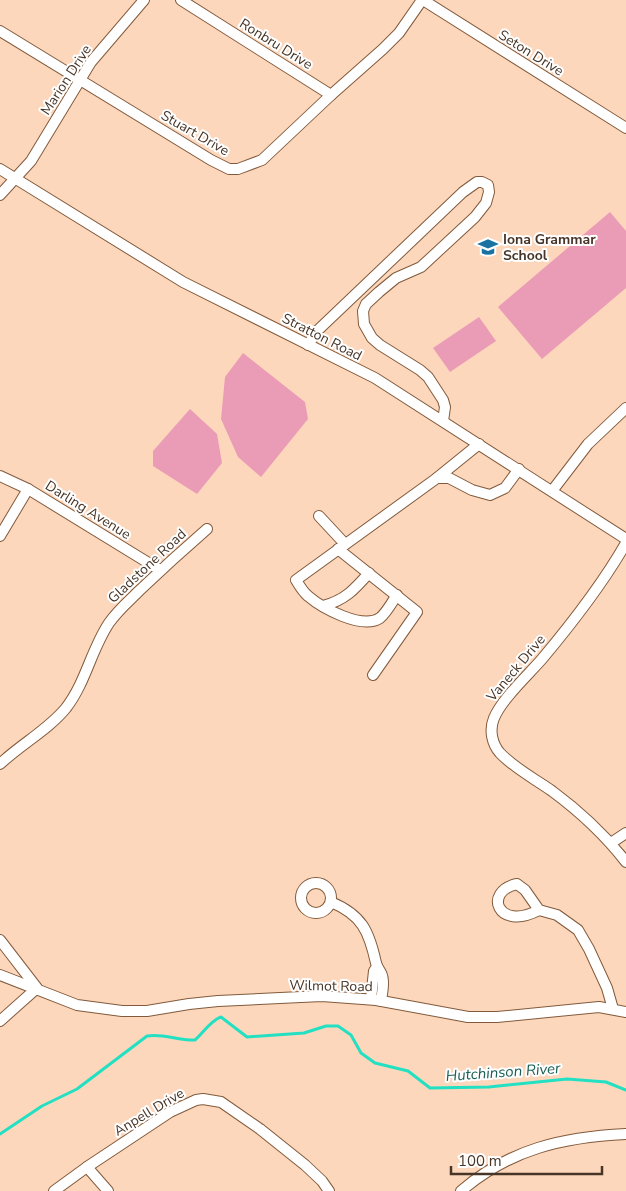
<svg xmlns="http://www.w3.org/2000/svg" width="626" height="1191" font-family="'Nunito Sans',sans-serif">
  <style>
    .green { fill: #ea9cb6 }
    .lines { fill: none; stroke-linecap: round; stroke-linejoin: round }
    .stream { stroke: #23e0c3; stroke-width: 3 }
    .minor-casing { stroke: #825a3b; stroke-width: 12 }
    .minor { stroke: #fff; stroke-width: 10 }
    .labels { text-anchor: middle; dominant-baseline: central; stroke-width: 4; stroke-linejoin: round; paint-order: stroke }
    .street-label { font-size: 14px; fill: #473527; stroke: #fff }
    .poi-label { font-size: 14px; font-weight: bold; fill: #473527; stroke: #fff; text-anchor: start }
    .water-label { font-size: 15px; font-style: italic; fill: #1c6054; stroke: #fff }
  </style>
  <rect width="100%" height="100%" fill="#fdd7bc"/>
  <g class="green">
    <polygon points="610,212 626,231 626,288 542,359 498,307"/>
    <polygon points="479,317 496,341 450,372 433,348"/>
    <polygon points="243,353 305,402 308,419 261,477 238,457 221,419 225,377"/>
    <polygon points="190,409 217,434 222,463 197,494 153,466 153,451"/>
  </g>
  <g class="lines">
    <path class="stream" d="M 0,1134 L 42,1106 L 77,1089 L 147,1036 C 163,1033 179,1041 195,1040 C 203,1033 211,1020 221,1017 L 247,1037 L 304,1033 L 326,1026 L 338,1026 L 351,1035 L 361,1053 L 375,1063 L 408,1071 L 430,1088 L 489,1087 L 567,1079 L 606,1082 L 626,1090"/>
    <defs>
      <g id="minor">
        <polyline points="181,0 331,95"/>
        <polyline points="423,0 626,128"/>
        <polyline points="0,31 211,160 229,169 238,169 262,160 331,95 383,49 399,33 422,0"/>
        <polyline points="0,169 183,282 375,378 626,539"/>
        <polyline points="0,195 31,161 91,62 144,0"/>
        <polyline points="308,345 317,331 463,192 477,182 482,182 488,185 489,192 486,203 475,217 421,267 396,278 379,292 366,304 363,311 364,324 372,338 380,345 420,370 428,377 443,400 445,407 443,421"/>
        <polyline points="0,476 28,489 160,570"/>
        <polyline points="437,478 449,478 472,490 490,495 505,488 519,469"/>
        <polyline points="552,491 588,444 626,408"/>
        <polyline points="319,516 345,544"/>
        <polyline points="0,536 28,489"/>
        <path d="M 626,543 C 602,585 573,622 542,659 C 528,675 502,699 494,718 C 489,730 492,744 500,753 C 514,768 535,779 552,791 C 579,811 605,835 626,862"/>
        <polyline points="338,549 417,612 373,675"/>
        <path d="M 397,595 C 392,602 387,612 380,618 C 362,630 322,608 308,596 C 303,592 299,585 296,580 L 437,478 L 479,444"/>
        <path d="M 323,606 C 345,600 354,590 369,573"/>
        <path d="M 0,764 C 21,744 48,730 66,708 C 86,682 91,650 109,623 C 118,610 129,601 140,590 C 162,569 184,549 207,529"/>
        <polyline points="611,843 626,833"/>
        <circle cx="316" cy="898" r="15"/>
        <path d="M 331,902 C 362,915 369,931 376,963 C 377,967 379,969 381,973 C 385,981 382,993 381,1001"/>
        <path d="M 539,910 C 497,932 483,891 517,884 L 525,890 L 539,910 L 557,915 L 578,930 L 589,949 L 607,988 L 613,1009"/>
        <polyline points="0,940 37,988 0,1021"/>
        <polyline points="0,975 77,1005 122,1011 147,1011 189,1004 218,1001 322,996 376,1000 468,1017 497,1017 599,1007 626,1012"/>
        <polyline points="371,999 374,971 377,967"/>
        <polyline points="87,1167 108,1191"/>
        <polyline points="54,1191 87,1167 170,1112 196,1100 203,1099 221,1102 260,1129 305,1165 322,1181 329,1191"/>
        <path d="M 461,1191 C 510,1149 563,1137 626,1134"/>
      </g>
    </defs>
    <use href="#minor" class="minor-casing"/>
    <use href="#minor" class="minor"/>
  </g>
  <defs>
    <symbol id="school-bare" viewBox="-9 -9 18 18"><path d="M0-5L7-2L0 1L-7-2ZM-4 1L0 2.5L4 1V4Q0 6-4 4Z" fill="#1972a1" stroke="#fff" stroke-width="2.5" paint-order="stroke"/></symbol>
  </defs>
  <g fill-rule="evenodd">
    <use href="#school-bare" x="474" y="233" width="28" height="28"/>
  </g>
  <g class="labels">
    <g class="street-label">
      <text transform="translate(276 44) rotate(32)">Ronbru Drive</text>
      <text transform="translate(531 53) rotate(32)">Seton Drive</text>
      <text transform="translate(66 80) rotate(-57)">Marion Drive</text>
      <text transform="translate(195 133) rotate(30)">Stuart Drive</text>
      <text transform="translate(322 337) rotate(27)">Stratton Road</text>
      <text transform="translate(88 510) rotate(32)">Darling Avenue</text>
      <text transform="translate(147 566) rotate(-43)">Gladstone Road</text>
      <text transform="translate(516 668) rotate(-50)">Vaneck Drive</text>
      <text transform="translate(331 986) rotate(1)">Wilmot Road</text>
      <text transform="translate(149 1112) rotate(-31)">Anpell Drive</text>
    </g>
    <g class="poi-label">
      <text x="503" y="239">Iona Grammar<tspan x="503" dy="16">School</tspan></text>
    </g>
    <g class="water-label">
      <text transform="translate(503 1072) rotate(-4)">Hutchinson River</text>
    </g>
  </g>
  <path d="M451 1166v8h151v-8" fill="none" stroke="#473527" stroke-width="2.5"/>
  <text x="458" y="1166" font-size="15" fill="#473527" stroke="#ffffff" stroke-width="4" paint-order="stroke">100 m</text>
</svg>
